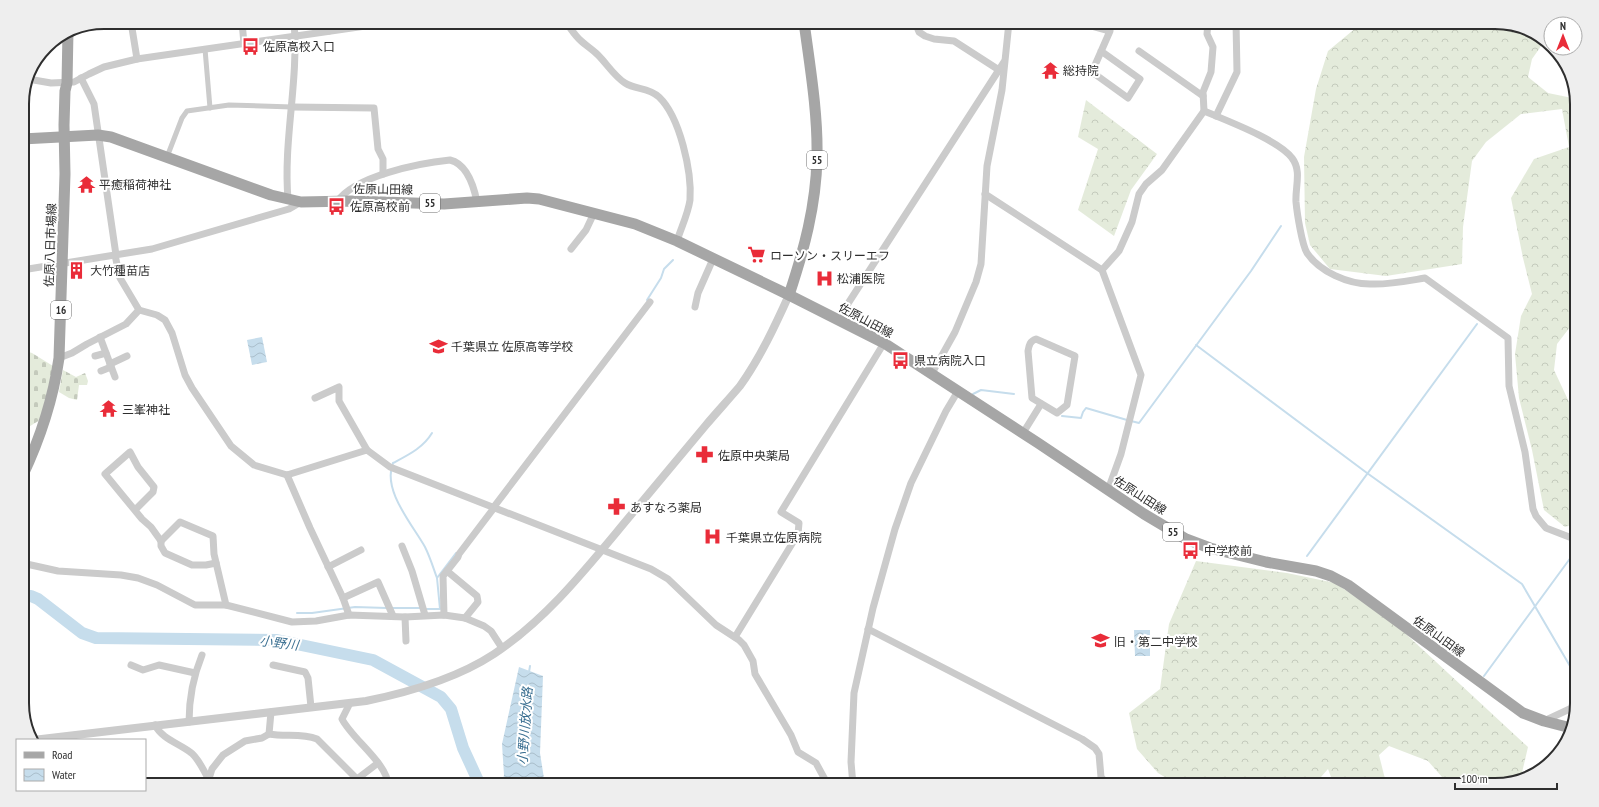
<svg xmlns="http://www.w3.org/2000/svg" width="1599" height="807" font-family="'PT Sans Narrow','Noto Sans JP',sans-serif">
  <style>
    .forest { fill: url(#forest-crowns) }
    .cemetery { fill: url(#cemetery-stones) }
    .water { fill: url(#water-waves) }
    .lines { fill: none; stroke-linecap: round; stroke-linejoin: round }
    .stream { stroke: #c6ddec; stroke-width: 2 }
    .river { stroke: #c6ddec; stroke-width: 12 }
    .pedestrian { stroke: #cbcbcb; stroke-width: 5 }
    .minor { stroke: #cbcbcb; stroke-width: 7 }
    .tertiary { stroke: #cbcbcb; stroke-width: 8 }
    .primary { stroke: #a6a6a6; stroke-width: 11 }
    .labels { text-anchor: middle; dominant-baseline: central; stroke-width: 4; stroke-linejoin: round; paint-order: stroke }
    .shield { fill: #fff; stroke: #6d6d6d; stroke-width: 1 }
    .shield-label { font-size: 11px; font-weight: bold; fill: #2e2e2e }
    .poi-label { font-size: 12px; fill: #2e2e2e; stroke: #fff; text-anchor: start }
    .street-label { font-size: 12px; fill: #2e2e2e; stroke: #fff }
    .water-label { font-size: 13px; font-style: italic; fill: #3a6f91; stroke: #fff }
    .rim { fill: none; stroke: #2e2e2e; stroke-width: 2 }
  </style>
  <defs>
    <pattern id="forest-crowns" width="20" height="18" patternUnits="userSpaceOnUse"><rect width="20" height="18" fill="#e4ebdb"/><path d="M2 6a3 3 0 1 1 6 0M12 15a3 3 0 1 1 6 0" fill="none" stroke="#c4cabc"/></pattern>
    <pattern id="cemetery-stones" width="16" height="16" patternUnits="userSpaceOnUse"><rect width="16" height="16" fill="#e4ebdb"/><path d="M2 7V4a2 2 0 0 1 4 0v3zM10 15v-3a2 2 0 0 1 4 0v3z" fill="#c4cabc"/></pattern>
    <pattern id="water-waves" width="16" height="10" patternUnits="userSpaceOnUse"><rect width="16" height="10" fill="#c6ddec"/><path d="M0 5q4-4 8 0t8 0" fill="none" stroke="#aabecb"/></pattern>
  </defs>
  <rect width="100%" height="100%" fill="#fff"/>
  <g class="forest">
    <polygon points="1363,22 1495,22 1531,30 1544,42 1532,59 1528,77 1548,93 1577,99 1577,318 1557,344 1554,370 1577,419 1577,523 1565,527 1544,510 1532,450 1519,398 1515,354 1521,316 1532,294 1523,258 1511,198 1534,159 1569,147 1562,109 1521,114 1486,142 1472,161 1463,227 1462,264 1386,276 1330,269 1310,245 1305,223 1304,157 1316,89 1328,51"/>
    <polygon points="1086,100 1157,154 1131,190 1114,236 1078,210 1098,149 1078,137"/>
    <polygon points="1196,561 1287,573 1335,583 1394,623 1528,747 1521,777 1495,785 1449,785 1428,761 1389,746 1379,755 1385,779 1384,785 1334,785 1328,769 1314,785 1178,785 1158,773 1137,749 1129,713 1160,689 1169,624"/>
  </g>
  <g class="cemetery">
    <polygon points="22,350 32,353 53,366 51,378 40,420 22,431"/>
    <polygon points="63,370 76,377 85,373 88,381 87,385 79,385 77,400 69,398 59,392"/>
  </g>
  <g class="water">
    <polygon points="262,337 267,362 252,365 247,340"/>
    <polygon points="1134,630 1150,630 1150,656 1135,656"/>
    <polygon points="519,667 543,676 540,753 545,785 502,785 504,775 502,744"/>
  </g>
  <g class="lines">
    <g class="stream">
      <polyline points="647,300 661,278 664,269 673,260"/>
      <polyline points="1196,345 1367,473 1522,584 1577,678"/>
      <polyline points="973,394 981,390 1014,394"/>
      <polyline points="1062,416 1081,418 1083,412 1086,408 1127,420"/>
      <polyline points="1131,421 1139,423 1251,271 1281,226"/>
      <path d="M 432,433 C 423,448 408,455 393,463 C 382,490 412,524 425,547 C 430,557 433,567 437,578"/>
      <polyline points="1307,556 1477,324"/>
      <polyline points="391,608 421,608"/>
      <polyline points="425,609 440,609 437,578 456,553"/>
      <polyline points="297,613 312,613 355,607 387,608"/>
      <polyline points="529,672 530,666"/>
      <polyline points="1484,676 1577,549"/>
    </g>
    <polyline class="river" points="22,596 31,596 38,599 82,633 96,638 277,640 373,660 441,697 451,709 463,748 480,785"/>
    <g class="pedestrian">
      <polyline points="205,49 210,108"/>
      <polyline points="167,157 182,118 187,111 229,105 292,107"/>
    </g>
    <g class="minor">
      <polyline points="131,22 137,59"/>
      <polyline points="242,22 244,44"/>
      <polyline points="327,22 329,31"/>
      <path d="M 566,22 C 570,28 574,34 579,39 C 585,45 592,49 598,55 C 607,64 614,76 625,83 C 636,90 648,87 659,97 C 680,117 692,172 690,200 C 688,214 681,228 677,241"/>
      <polyline points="915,22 919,32 925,36 934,39 954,41 999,70"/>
      <polyline points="1077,22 1110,31 1092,72 1128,98 1140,79 1101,51"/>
      <polyline points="1139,51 1203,96"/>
      <polyline points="81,78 94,104 116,255"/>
      <polyline points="28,79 51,83 74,82 89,74 104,67 137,59 393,22"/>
      <polyline points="292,107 374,108 378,149 383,159 383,174"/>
      <path d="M 1204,111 C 1225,120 1279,140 1292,158 C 1302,171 1295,187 1296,202 C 1297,213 1302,245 1307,253 C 1320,272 1348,284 1370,284 C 1388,285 1407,281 1425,278 L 1508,338 L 1509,386 L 1525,452 L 1533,509 L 1536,516 L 1546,528 L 1577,540"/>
      <polyline points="1216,116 1237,72 1236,22"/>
      <polyline points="985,194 1102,270 1141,375 1121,454 1108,490"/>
      <path d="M 288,199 C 283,140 299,81 294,22"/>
      <path d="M 337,202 C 354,176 420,163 450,160 C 467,164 474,187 477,202"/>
      <polyline points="571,249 586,230 594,213"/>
      <polyline points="115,255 120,278 139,310 157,315 165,320 172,333 185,375 192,388 231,446 254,465 287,475 367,450 390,467 651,569 668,579 716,625 739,640 744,645 753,661 755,674 791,735 798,752 816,763 828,785"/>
      <polyline points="22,270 152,249 289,209 301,202"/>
      <polyline points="1102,270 1119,251 1132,222 1139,194 1146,184 1162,170 1204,111 1203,92 1211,72 1213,47 1207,34 1208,22"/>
      <polyline points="695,307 698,293 713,259"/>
      <polyline points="838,319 1004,62"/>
      <polyline points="100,337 115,377"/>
      <path d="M 1036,339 L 1075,356 L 1067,405 L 1057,413 L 1032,398 L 1028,351 C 1029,345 1030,341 1036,339 Z"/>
      <polyline points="95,356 106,353"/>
      <polyline points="59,358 72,353 87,344 126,324 139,310"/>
      <polyline points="110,364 127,356"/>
      <polyline points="101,371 111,367"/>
      <polyline points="931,375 955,332 976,282 981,264 987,166 1002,90 1009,22"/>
      <polyline points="315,398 339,387 339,401 367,450"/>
      <polyline points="1023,433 1041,404"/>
      <polyline points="287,475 310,528 343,598 349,615"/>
      <polyline points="493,508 650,302"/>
      <polyline points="135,510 153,492 154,487 138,467 130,452 105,474 142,519 151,527 161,541 161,546 165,553 192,565 206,565 216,563"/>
      <polyline points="161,541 180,522 213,536 214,554 226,605"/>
      <polyline points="402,546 412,571 425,615"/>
      <polyline points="22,563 58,571 121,575 138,578 157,585 195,605 226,605 292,622 316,621 349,615 405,617 444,615 465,618 484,626 491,631 502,648"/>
      <polyline points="328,567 361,550"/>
      <polyline points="447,571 477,596 478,602 465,618"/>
      <polyline points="343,598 378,582 393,616"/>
      <polyline points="444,615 443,576 458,557 459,554 494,508"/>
      <polyline points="405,617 406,641"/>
      <polyline points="868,629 1082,739 1095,748 1099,754 1101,777 1108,785"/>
      <polyline points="735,637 798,534 799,523 781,512 884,343"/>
      <polyline points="131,665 143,670 159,665 195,673"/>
      <polyline points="273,665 305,672 308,678 311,707"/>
      <path d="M 350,703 L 342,719 C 352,739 388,764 388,785"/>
      <path d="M 271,712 L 269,734 C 285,737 302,733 317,739 L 357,779 L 360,785"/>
      <polyline points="1544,721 1576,706"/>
      <path d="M 189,722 C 189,698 193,677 202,655"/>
      <path d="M 155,725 C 162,739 178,743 190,752 C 198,757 203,770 208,778"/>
      <polyline points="357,779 378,763"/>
      <polyline points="207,785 212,769 223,755 245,741 262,738 269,734"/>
      <polyline points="853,785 851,762 854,693 873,608 895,529 911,483 946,411 958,391"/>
    </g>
    <path class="tertiary" d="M 33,740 L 366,701 C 410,692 456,679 494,654 C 551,616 592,561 636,509 C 659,481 683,453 706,425 C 717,412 729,399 740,386 C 760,358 775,326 789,295"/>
    <g class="primary">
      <polyline points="22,139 98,135 111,137 271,195 301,202 351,201 444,204 527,198 539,199 635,224 677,241 789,295 884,343 1038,443 1144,514 1186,539 1210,548 1266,562 1316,571 1331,576 1348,585 1523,713 1544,721 1571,728"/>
      <path d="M 789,295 C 804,250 816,206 817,158 C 818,113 810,67 804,22"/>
      <path d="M 22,477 C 40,439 53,400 59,358 L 65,174 L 64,125 L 65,91 L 67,83 L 68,31"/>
    </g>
  </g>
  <defs>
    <symbol id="bus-bare" viewBox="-9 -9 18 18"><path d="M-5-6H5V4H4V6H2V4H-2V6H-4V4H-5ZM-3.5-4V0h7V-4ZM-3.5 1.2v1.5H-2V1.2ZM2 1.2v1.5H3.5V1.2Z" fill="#e92c39" stroke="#fff" stroke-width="2.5" paint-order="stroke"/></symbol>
    <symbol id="temple-bare" viewBox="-9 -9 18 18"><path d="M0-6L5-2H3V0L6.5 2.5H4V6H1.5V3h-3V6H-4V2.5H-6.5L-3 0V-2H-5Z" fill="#e92c39" stroke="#fff" stroke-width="2.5" paint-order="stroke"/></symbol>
    <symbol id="supermarket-bare" viewBox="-9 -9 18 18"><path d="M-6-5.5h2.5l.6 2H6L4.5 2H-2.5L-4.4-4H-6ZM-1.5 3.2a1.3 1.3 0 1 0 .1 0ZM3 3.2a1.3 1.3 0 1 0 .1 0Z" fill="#e92c39" stroke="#fff" stroke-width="2.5" paint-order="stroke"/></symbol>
    <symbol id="building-bare" viewBox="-9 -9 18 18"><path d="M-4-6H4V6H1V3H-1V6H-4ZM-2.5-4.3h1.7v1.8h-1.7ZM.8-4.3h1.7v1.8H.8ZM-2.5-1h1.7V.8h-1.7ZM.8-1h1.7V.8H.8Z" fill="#e92c39" stroke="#fff" stroke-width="2.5" paint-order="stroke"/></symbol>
    <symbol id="hospital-bare" viewBox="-9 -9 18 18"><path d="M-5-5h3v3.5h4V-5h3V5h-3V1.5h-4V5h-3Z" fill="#e92c39" stroke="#fff" stroke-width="2.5" paint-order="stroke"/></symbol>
    <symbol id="school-bare" viewBox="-9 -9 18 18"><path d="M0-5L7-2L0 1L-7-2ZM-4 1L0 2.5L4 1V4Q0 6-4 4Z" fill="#e92c39" stroke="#fff" stroke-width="2.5" paint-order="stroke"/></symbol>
    <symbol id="pharmacy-bare" viewBox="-9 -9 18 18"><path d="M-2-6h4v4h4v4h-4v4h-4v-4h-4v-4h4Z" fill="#e92c39" stroke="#fff" stroke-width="2.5" paint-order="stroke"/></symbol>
  </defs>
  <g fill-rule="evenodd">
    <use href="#bus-bare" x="238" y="34" width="25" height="25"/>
    <use href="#temple-bare" x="1038" y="58" width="25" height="25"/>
    <use href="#temple-bare" x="74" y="172" width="25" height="25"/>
    <use href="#bus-bare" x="324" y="194" width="25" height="25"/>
    <use href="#supermarket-bare" x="744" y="242" width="25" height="25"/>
    <use href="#building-bare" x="64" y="258" width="25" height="25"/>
    <use href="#hospital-bare" x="812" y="266" width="25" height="25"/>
    <use href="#school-bare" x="426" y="334" width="25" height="25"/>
    <use href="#bus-bare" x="888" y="348" width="25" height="25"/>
    <use href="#temple-bare" x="96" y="396" width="25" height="25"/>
    <use href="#pharmacy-bare" x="692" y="442" width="25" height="25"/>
    <use href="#pharmacy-bare" x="604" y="494" width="25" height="25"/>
    <use href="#hospital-bare" x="700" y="524" width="25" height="25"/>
    <use href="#bus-bare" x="1178" y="538" width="25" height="25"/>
    <use href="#school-bare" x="1088" y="628" width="25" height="25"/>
  </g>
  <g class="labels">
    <g class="shield">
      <rect x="807" y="151" width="20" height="18" rx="3"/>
      <rect x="420" y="194" width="20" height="18" rx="3"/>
      <rect x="51" y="301" width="20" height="18" rx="3"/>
      <rect x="1163" y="523" width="20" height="18" rx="3"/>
    </g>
    <g class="shield-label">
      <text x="817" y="160">55</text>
      <text x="430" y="203">55</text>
      <text x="61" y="310">16</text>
      <text x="1173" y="532">55</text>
    </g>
    <g class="poi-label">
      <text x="263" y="46">佐原高校入口</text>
      <text x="1063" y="70">総持院</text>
      <text x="99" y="184">平癒稲荷神社</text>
      <text x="350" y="206">佐原高校前</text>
      <text x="770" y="255">ローソン・スリーエフ</text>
      <text x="90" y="270">大竹種苗店</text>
      <text x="837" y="278">松浦医院</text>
      <text x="451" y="346">千葉県立 佐原高等学校</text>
      <text x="914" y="360">県立病院入口</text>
      <text x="122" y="409">三峯神社</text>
      <text x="718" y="455">佐原中央薬局</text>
      <text x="630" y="507">あすなろ薬局</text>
      <text x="726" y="537">千葉県立佐原病院</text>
      <text x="1204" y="550">中学校前</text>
      <text x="1114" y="641">旧・第二中学校</text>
    </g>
    <g class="street-label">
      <text transform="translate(383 189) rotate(1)">佐原山田線</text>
      <text transform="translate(50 245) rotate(-88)">佐原八日市場線</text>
      <text transform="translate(866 320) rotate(28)">佐原山田線</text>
      <text transform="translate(1140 495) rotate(33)">佐原山田線</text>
      <text transform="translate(1439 636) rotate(36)">佐原山田線</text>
    </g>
    <g class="water-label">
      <text transform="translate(279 643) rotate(7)">小野川</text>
      <text transform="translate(525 726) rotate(-86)">小野川放水路</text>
    </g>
  </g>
  <path d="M0 0H1599V807H0ZM104 29H1495A75 75 0 0 1 1570 104V703A75 75 0 0 1 1495 778H104A75 75 0 0 1 29 703V104A75 75 0 0 1 104 29Z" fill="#eee" fill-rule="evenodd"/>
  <path class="rim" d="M104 29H1495A75 75 0 0 1 1570 104V703A75 75 0 0 1 1495 778H104A75 75 0 0 1 29 703V104A75 75 0 0 1 104 29Z"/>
  <rect x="16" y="739" width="130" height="52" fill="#ffffff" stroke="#ababab"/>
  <rect x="24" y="752" width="20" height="6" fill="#a6a6a6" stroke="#ababab"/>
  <text x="52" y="759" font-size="12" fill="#2e2e2e">Road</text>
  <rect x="24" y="769" width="20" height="12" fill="url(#water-waves)" stroke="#ababab"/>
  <text x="52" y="779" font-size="12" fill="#2e2e2e">Water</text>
  <g transform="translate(1563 36)"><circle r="19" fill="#ffffff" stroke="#ababab"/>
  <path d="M0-3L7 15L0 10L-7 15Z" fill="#e92c39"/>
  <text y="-6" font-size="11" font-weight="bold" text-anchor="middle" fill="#2e2e2e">N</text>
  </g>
  <path d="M1455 783v6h102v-6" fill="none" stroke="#2e2e2e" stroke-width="2"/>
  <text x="1461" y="783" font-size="12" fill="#2e2e2e" stroke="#ffffff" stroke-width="3" paint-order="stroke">100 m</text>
</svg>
